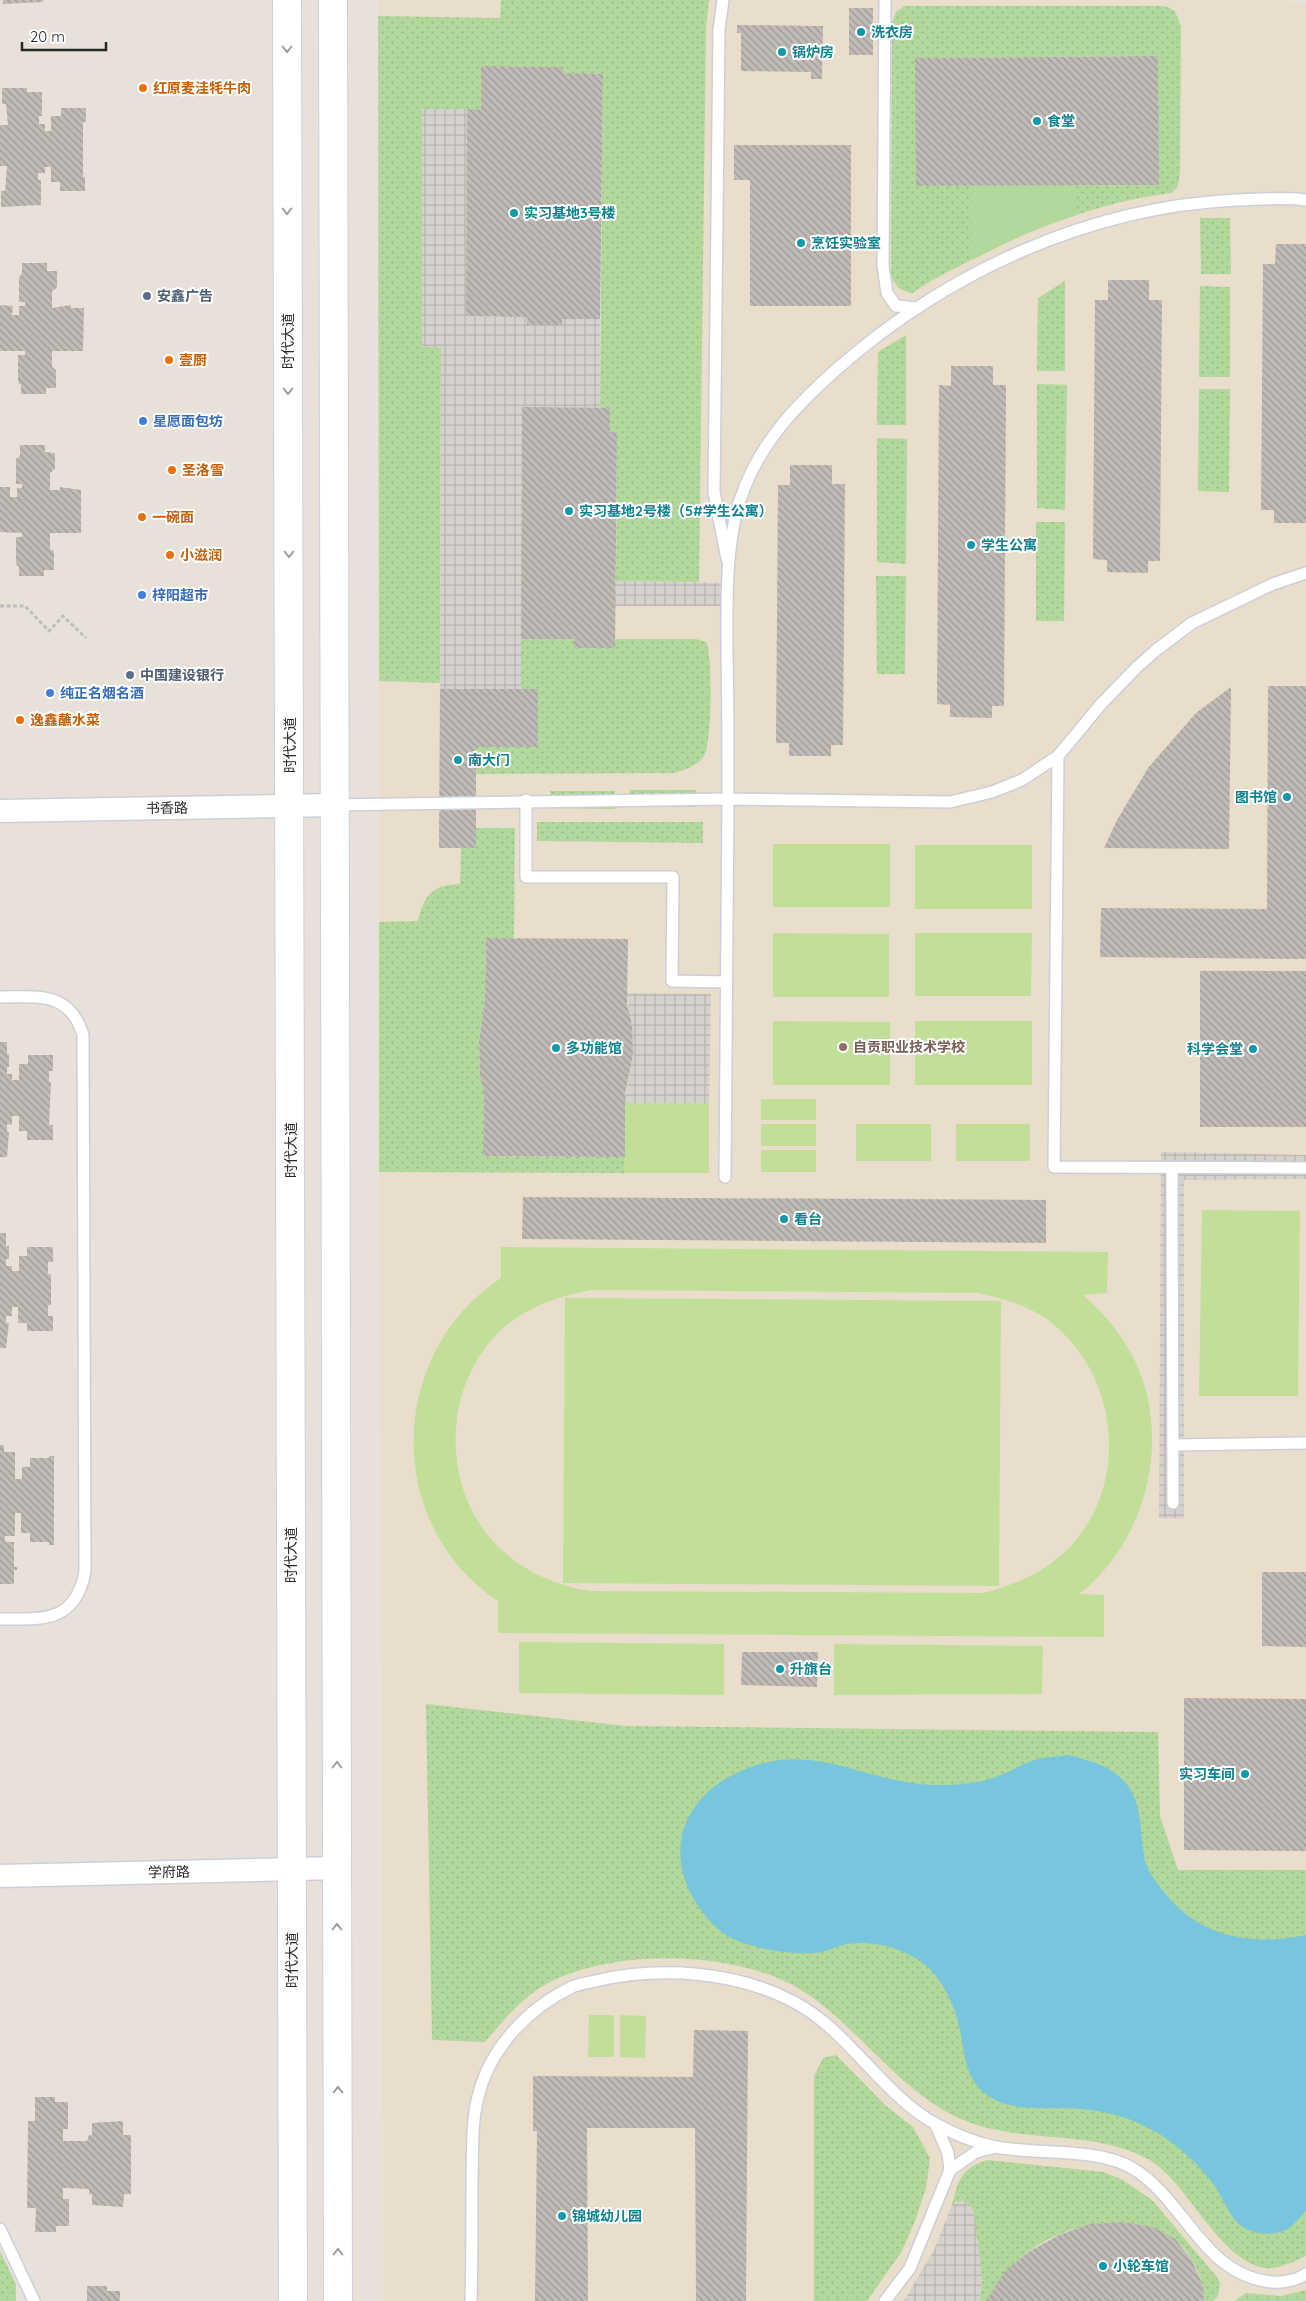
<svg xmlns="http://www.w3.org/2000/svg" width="1306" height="2301" font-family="Quicksand,'Noto Sans SC',sans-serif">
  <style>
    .education { fill: #e8decb }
    .grass { fill: url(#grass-dots); fill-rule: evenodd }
    .garden { fill: #b2d89c }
    .pitch { fill: #c2df99; fill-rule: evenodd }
    .plaza { fill: url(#plaza-grid) }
    .water { fill: #78c5de }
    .building { fill: url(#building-back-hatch) }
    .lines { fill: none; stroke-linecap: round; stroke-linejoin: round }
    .lane-casing { stroke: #cccfda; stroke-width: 14 }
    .street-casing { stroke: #cccfda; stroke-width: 25 }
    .secondary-casing { stroke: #cccfda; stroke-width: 30 }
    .path { stroke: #bebebe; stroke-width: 3; stroke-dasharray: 4 2.5; stroke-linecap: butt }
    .lane { stroke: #fff; stroke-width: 11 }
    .street { stroke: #fff; stroke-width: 22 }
    .secondary { stroke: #fff; stroke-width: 28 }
    .oneway { stroke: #9e9e9e }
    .culture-dot { fill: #0f9aa8; stroke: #fff; stroke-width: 2 }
    .food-dot { fill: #e8710a; stroke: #fff; stroke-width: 2 }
    .service-dot { fill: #5c6f8a; stroke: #fff; stroke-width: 2 }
    .shop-dot { fill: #3f7fe0; stroke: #fff; stroke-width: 2 }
    .education-dot { fill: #8d6e63; stroke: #fff; stroke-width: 2 }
    .labels { text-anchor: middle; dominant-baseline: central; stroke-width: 4; stroke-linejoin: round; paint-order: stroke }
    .culture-label { font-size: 14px; font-weight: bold; fill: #0d838f; stroke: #fff; text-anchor: start }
    .food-label { font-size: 14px; font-weight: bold; fill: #c56008; stroke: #fff; text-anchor: start }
    .service-label { font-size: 14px; font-weight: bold; fill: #4e5e75; stroke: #fff; text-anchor: start }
    .street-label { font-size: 14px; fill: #272727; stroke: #fff }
    .shop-label { font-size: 14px; font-weight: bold; fill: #366cbe; stroke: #fff; text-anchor: start }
    .education-label { font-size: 14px; font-weight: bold; fill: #785e54; stroke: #fff; text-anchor: start }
  </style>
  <defs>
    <pattern id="grass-dots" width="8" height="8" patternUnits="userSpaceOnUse" patternTransform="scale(1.25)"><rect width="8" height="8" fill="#b2d89c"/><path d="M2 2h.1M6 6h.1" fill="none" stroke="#99b986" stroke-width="1.8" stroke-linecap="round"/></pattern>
    <pattern id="plaza-grid" width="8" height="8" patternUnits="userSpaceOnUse" patternTransform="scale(1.25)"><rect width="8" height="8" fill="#d5d1cc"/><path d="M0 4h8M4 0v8" fill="none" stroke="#b7b3af"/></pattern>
    <pattern id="building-back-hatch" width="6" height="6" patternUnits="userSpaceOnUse" patternTransform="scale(1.25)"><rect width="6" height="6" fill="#c0bbb6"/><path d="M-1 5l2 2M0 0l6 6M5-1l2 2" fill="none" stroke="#9c9894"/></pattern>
  </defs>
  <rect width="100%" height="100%" fill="#e8e1da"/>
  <polygon class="education" points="378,0 1285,0 1306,5 1306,2301 383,2301"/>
  <g class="grass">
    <polygon points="501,0 709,0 706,27 699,582 616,581 617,433 610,432 610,408 600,408 603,74 563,73 563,67 481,66 481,110 423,109 423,347 441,347 440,683 379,681 378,16 500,18"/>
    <path d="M 904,6 L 1165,6 L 1175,11 L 1181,26 L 1180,171 L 1178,186 L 1171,193 C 1100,202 1032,228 969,261 C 950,271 930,280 913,293 C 900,291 896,287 891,276 L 892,23 L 896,12 ZM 1158,56 L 1158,185 L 916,186 L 916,58 Z"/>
    <polygon points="1200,218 1230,218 1231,274 1201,274"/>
    <polygon points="1065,281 1065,371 1037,371 1038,298"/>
    <polygon points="1200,286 1230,287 1230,377 1199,377"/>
    <polygon points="906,335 906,425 877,425 878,352"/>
    <polygon points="1037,384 1067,385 1065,510 1037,508"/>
    <polygon points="1199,389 1230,389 1229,492 1198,491"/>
    <polygon points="877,438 907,439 906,564 877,562"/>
    <polygon points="1036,522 1065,522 1064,621 1036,621"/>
    <polygon points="876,576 906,576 905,674 877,674"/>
    <path d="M 521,639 L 574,639 L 574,648 L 615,648 L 615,639 L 696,639 L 706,642 C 713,655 712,743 704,756 C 698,766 684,770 674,773 L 476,774 L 476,747 L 538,746 L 538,690 L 521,689 Z"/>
    <rect x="630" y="790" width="66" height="17"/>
    <polygon points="550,791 615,791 615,809 550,808"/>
    <polygon points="537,822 703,822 703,843 537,841"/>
    <path d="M 476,828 L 515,828 L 514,938 L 486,938 L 485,999 L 479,1042 L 480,1076 L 484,1092 L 483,1156 L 625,1157 L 624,1173 L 379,1172 L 379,922 L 418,921 C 424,895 432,885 460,884 L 461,848 Z"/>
    <path d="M 426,1704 L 626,1726 L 1158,1732 L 1160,1816 L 1178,1870 L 1306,1870 L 1306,2256 C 1295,2261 1278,2270 1265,2268 C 1219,2261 1188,2182 1148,2159 C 1091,2128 1020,2145 961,2119 C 900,2092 861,2030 806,1993 C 742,1950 620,1948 552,1981 C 524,1995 505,2018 485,2042 L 432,2040 Z"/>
    <polygon points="836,2055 885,2105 913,2127 930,2158 926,2188 915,2221 902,2251 867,2301 814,2301 814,2076 823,2058"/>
    <path d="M 988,2160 L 1103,2172 L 1121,2179 L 1152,2200 L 1217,2277 L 1220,2283 L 1218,2296 L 1213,2301 L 1204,2301 C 1199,2207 1087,2207 1028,2252 C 1009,2267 999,2281 986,2301 L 980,2301 L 982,2276 L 957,2201 L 952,2205 C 958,2180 962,2167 988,2160 Z"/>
    <polygon points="0,2251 16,2284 16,2301 0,2301"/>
    <polygon points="1306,2290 1306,2301 1234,2301 1246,2293 1281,2296"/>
  </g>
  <polygon class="garden" points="1077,185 1077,215 1030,231 972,260 972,186"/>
  <g class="pitch">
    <rect x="773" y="844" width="117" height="63"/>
    <rect x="915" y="845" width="117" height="64"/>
    <polygon points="773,933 889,934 889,997 773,997"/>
    <polygon points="915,933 1032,933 1031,996 915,996"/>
    <polygon points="773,1021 890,1022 890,1085 773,1085"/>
    <rect x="915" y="1021" width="117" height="64"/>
    <rect x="761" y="1099" width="55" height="21"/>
    <rect x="624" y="1103" width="85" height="70"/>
    <rect x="761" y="1124" width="55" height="22"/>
    <rect x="856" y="1124" width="75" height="37"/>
    <rect x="956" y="1124" width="74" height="37"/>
    <rect x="761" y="1150" width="55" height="22"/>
    <polygon points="1202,1210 1300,1211 1298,1396 1199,1396"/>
    <path d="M 501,1247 L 1108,1252 L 1107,1293 L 1083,1295 C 1099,1309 1114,1325 1125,1343 C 1176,1422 1152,1538 1079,1594 L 1104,1595 L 1104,1637 L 498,1633 L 498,1601 C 383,1525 387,1353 501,1278 ZM 592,1290 L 978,1293 C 1002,1298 1027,1305 1048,1320 C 1121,1375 1131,1488 1065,1552 C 1042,1573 1014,1585 984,1593 L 591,1591 C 502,1578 446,1508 457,1418 C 461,1386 477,1353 500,1331 C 526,1307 558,1296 592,1290 Z"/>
    <polygon points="565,1298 1001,1301 999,1586 563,1583"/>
    <polygon points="519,1642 724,1644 724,1695 519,1693"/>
    <polygon points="834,1644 1043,1646 1042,1694 834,1695"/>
    <polygon points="589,2015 614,2015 614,2057 588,2057"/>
    <polygon points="620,2015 646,2016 645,2058 620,2057"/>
  </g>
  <g class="plaza">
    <polygon points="422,109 467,109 466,316 527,317 527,325 562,319 600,319 600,408 522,408 521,689 440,689 441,348 422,347"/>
    <polygon points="616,581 728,583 728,606 615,606"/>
    <polygon points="627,993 711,994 709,1103 624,1103 633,1055"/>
    <polygon points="1161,1152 1306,1155 1306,1179 1184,1180 1184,1518 1159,1518"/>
    <polygon points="963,2200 969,2204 974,2212 982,2276 980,2301 904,2301 934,2250 952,2205"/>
  </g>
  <path class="water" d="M 1068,1755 C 1091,1761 1113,1766 1128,1786 C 1144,1808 1139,1839 1146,1864 C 1150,1875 1160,1887 1167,1896 C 1202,1938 1254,1946 1306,1935 L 1306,2211 C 1300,2217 1294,2225 1288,2229 C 1273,2237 1252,2235 1239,2224 C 1229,2216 1221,2193 1211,2181 C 1195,2161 1177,2144 1154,2131 C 1131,2118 1107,2111 1081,2109 C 1049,2106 1008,2115 982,2091 C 963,2072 965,2050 959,2026 C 955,2007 944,1983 930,1969 C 908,1949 876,1940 847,1944 C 836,1946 826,1952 816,1953 C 790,1955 744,1948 723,1933 C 710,1923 698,1908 691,1894 C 681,1875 677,1852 683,1831 C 690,1809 706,1790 727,1778 C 811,1731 861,1787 945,1785 C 963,1785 984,1782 1001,1775 C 1013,1770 1024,1763 1037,1759 C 1047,1757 1058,1757 1068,1755 Z"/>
  <g class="building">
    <polygon points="3,0 43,0 43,2 3,4"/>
    <rect x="849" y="8" width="24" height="47"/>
    <polygon points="737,25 823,26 822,79 811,79 811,72 741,71 741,33 737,33"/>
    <polygon points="1158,56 1159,185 916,186 915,58"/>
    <polygon points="481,66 563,67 563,73 603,74 600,319 562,319 562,325 527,325 527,317 466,316 467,109 481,110"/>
    <polygon points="2,88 27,88 27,92 42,92 42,116 39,116 39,124 45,124 45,131 51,131 51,116 61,116 61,108 86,108 86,122 83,122 83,177 85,177 85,191 60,191 60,182 51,182 51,167 45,167 45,173 38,173 38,180 41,180 41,205 1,207 1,191 5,191 7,166 0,166 0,125 8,125 6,104 2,104"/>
    <polygon points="734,145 851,145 851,306 750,306 750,180 734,180"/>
    <polygon points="1276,244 1306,244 1306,523 1274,523 1274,510 1261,510 1263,264 1275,264"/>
    <polygon points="22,263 47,263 47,271 57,271 57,288 52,291 52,308 71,305 71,308 84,308 83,351 52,351 52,367 56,370 56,388 46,388 46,394 21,394 21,384 19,384 18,379 18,355 25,355 25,351 0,351 0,305 13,306 12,315 19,315 19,306 25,306 25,302 19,302 19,277 22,274"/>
    <polygon points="1108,280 1149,280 1149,300 1162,300 1160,561 1148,561 1148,573 1107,572 1107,560 1093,559 1095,300 1108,300"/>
    <polygon points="951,366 993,366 993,385 1006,385 1004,706 992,706 992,718 950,717 950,705 937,704 939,385 951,386"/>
    <polygon points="522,407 610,408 610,432 617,432 615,648 574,648 574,639 521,639"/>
    <polygon points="20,445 45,445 45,452 55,453 55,469 50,473 50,490 60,490 60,487 81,490 81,533 50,533 50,549 54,551 54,570 44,570 44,576 19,576 19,566 17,566 16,561 16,537 22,537 22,533 0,532 0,487 10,487 10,497 17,497 17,488 22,488 22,484 16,484 16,459 20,456"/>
    <polygon points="790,465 832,465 832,484 845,484 843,745 831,745 831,756 789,756 789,743 776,743 778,485 790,485"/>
    <polygon points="1268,686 1306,686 1306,959 1100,957 1101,908 1267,909"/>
    <polygon points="1231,687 1229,849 1104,848 1117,820 1148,768 1196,713"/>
    <polygon points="440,689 538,689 538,747 476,747 476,848 439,848"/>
    <polygon points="486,938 628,939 627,1004 632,1026 633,1055 625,1094 625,1157 483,1156 484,1092 480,1076 479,1042 485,999"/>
    <rect x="1200" y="971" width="106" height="156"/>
    <polygon points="0,1042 7,1042 7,1054 9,1054 9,1067 7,1067 7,1074 12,1074 12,1080 19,1080 19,1064 28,1064 28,1055 53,1055 53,1071 49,1071 49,1082 51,1082 49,1125 53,1125 53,1140 27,1140 27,1131 19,1131 19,1116 12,1116 12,1125 7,1124 7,1132 9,1132 7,1157 0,1157"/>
    <polygon points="523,1197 1046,1200 1046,1243 522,1239"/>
    <polygon points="0,1233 6,1233 6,1246 9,1246 9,1259 6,1259 6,1266 12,1266 12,1271 19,1271 19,1256 27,1256 27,1247 53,1247 53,1262 48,1262 48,1274 51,1274 51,1305 48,1305 48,1316 53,1316 53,1331 27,1331 27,1323 18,1323 18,1307 12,1307 12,1316 6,1316 6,1323 9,1323 6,1348 0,1348"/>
    <polygon points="0,1445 4,1445 4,1452 15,1452 15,1479 22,1479 22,1467 30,1467 30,1458 49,1458 49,1456 54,1456 54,1545 49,1545 49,1542 30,1542 30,1533 21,1533 21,1513 15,1513 15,1536 5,1536 5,1542 14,1542 14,1567 17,1567 17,1570 14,1570 14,1584 0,1584"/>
    <polygon points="1262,1572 1306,1572 1306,1647 1262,1646"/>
    <polygon points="742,1652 818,1652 817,1687 741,1685"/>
    <polygon points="1184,1698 1306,1699 1306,1851 1184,1850"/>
    <polygon points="694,2030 748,2031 746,2301 696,2301 695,2128 587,2128 588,2301 535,2301 537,2131 533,2131 533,2076 693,2077"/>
    <polygon points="35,2097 55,2097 55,2102 68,2102 68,2129 63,2129 63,2141 87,2141 89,2135 92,2135 92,2123 123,2121 123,2135 131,2135 131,2194 124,2194 123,2207 92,2205 92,2194 89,2194 89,2189 63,2188 63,2199 69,2199 69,2226 56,2226 56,2232 35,2232 36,2208 27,2208 28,2121 35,2121"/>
    <polygon points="1122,2222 1153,2227 1175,2239 1192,2260 1203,2286 1204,2301 986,2301 1005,2271 1030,2251 1059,2235 1090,2224"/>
    <polygon points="87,2286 107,2286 107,2291 120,2291 120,2301 87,2301"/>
  </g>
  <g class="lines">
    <defs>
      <g id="lane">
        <polyline points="723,0 719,30 714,492 727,559"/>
        <polyline points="885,0 883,266 887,293 896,306 917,308"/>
        <path d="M 1306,200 C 1283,197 1261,199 1237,200 C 1089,207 949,271 838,368 C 795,406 758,445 740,500 C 725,547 727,603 727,652 C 728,701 728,750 728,799 L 950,802 L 992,792 L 1022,780 L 1058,756 L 1102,703 L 1137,667 L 1155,651 L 1192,623 L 1273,584 L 1306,573"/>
        <polyline points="1058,756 1054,1167 1306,1168"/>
        <polyline points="526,800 526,877 673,877 672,981 727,982"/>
        <polyline points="334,805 728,799 725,1177"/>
        <path d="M 0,997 C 38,997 70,991 83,1035 L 85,1572 C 75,1623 43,1619 0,1619"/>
        <polyline points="1172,1168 1173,1503"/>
        <polyline points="1173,1445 1306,1443"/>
        <polyline points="935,2123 948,2153 950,2170"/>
        <polyline points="0,2229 34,2301"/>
        <path d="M 471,2301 C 472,2261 472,2221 472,2181 C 473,2153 471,2124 478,2097 C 489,2049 528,2008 572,1987 C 579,1984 588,1983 595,1981 C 659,1966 736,1971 794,2002 C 849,2031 880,2092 934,2123 C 952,2133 976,2143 996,2147 C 1036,2155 1096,2147 1132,2168 C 1185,2199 1203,2276 1272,2282 C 1283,2283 1297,2280 1306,2274"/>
        <polyline points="885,2301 910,2268 950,2170 976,2152 996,2147"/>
      </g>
      <g id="street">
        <polyline points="0,811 334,805"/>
        <polyline points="0,1876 337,1868"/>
      </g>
      <g id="secondary">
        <polyline points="287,0 293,2301"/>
        <polyline points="333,0 338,2301"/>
      </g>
    </defs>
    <use href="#lane" class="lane-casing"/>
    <use href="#street" class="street-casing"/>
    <use href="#secondary" class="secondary-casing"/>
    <polyline class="path" points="0,606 25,606 49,631 63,616 86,638"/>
    <use href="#lane" class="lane"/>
    <use href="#street" class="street"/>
    <use href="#secondary" class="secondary"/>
  </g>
  <defs><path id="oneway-chevron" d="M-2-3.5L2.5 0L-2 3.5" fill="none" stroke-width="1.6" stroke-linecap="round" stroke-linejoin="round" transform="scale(1.25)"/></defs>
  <g class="oneway">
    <use href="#oneway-chevron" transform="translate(287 49) rotate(90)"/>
    <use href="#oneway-chevron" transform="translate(287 211) rotate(90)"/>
    <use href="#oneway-chevron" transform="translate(288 391) rotate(90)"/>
    <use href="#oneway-chevron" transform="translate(289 554) rotate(90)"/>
    <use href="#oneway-chevron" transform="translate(337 1765) rotate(-90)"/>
    <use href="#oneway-chevron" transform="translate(337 1927) rotate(-90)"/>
    <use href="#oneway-chevron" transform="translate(338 2090) rotate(-90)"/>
    <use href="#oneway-chevron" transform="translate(338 2252) rotate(-90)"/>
  </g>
  <g class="culture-dot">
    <circle cx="861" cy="32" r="5"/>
    <circle cx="782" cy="52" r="5"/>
    <circle cx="1037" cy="121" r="5"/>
    <circle cx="514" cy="213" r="5"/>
    <circle cx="801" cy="243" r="5"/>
    <circle cx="569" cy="511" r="5"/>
    <circle cx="971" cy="545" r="5"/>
    <circle cx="458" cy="760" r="5"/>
    <circle cx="1287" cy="797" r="5"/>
    <circle cx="556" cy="1048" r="5"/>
    <circle cx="1253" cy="1049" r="5"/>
    <circle cx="784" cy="1219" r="5"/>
    <circle cx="780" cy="1669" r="5"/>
    <circle cx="1245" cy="1774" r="5"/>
    <circle cx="562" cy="2216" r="5"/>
    <circle cx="1103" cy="2266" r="5"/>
  </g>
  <g class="food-dot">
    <circle cx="143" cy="88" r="5"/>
    <circle cx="169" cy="360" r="5"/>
    <circle cx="172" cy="470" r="5"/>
    <circle cx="142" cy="517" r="5"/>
    <circle cx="170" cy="555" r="5"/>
    <circle cx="20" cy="720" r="5"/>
  </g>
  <g class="service-dot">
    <circle cx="147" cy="296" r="5"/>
    <circle cx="130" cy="675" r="5"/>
  </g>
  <g class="shop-dot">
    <circle cx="143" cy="421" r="5"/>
    <circle cx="142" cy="595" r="5"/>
    <circle cx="50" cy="693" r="5"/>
  </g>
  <circle class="education-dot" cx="843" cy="1047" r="5"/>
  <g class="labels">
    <g class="culture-label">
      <text x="871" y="32">洗衣房</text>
      <text x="792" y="52">锅炉房</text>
      <text x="1047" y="121">食堂</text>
      <text x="524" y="213">实习基地3号楼</text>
      <text x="811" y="243">烹饪实验室</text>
      <text x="579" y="511">实习基地2号楼（5#学生公寓）</text>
      <text x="981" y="545">学生公寓</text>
      <text x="468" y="760">南大门</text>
      <text x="1277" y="797" text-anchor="end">图书馆</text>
      <text x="566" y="1048">多功能馆</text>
      <text x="1243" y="1049" text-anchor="end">科学会堂</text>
      <text x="794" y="1219">看台</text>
      <text x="790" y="1669">升旗台</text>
      <text x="1235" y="1774" text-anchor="end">实习车间</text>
      <text x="572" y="2216">锦城幼儿园</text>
      <text x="1113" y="2266">小轮车馆</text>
    </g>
    <g class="food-label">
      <text x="153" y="88">红原麦洼牦牛肉</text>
      <text x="179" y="360">壹厨</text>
      <text x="182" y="470">圣洛雪</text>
      <text x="152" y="517">一碗面</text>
      <text x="180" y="555">小滋润</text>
      <text x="30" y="720">逸鑫蘸水菜</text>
    </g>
    <g class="service-label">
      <text x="157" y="296">安鑫广告</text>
      <text x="140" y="675">中国建设银行</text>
    </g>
    <g class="street-label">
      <text transform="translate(288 341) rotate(-90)">时代大道</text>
      <text transform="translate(290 745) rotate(-90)">时代大道</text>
      <text transform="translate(167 808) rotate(-1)">书香路</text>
      <text transform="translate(291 1150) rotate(-90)">时代大道</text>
      <text transform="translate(291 1555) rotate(-90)">时代大道</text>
      <text transform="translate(169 1872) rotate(-1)">学府路</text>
      <text transform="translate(292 1960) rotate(-90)">时代大道</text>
    </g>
    <g class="shop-label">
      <text x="153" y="421">星愿面包坊</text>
      <text x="152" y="595">梓阳超市</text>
      <text x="60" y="693">纯正名烟名酒</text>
    </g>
    <g class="education-label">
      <text x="853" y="1047">自贡职业技术学校</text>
    </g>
  </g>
  <path d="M22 42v8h84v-8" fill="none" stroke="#272727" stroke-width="2.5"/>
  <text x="30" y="42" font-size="15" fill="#272727" stroke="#ffffff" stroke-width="4" paint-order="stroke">20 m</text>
</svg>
